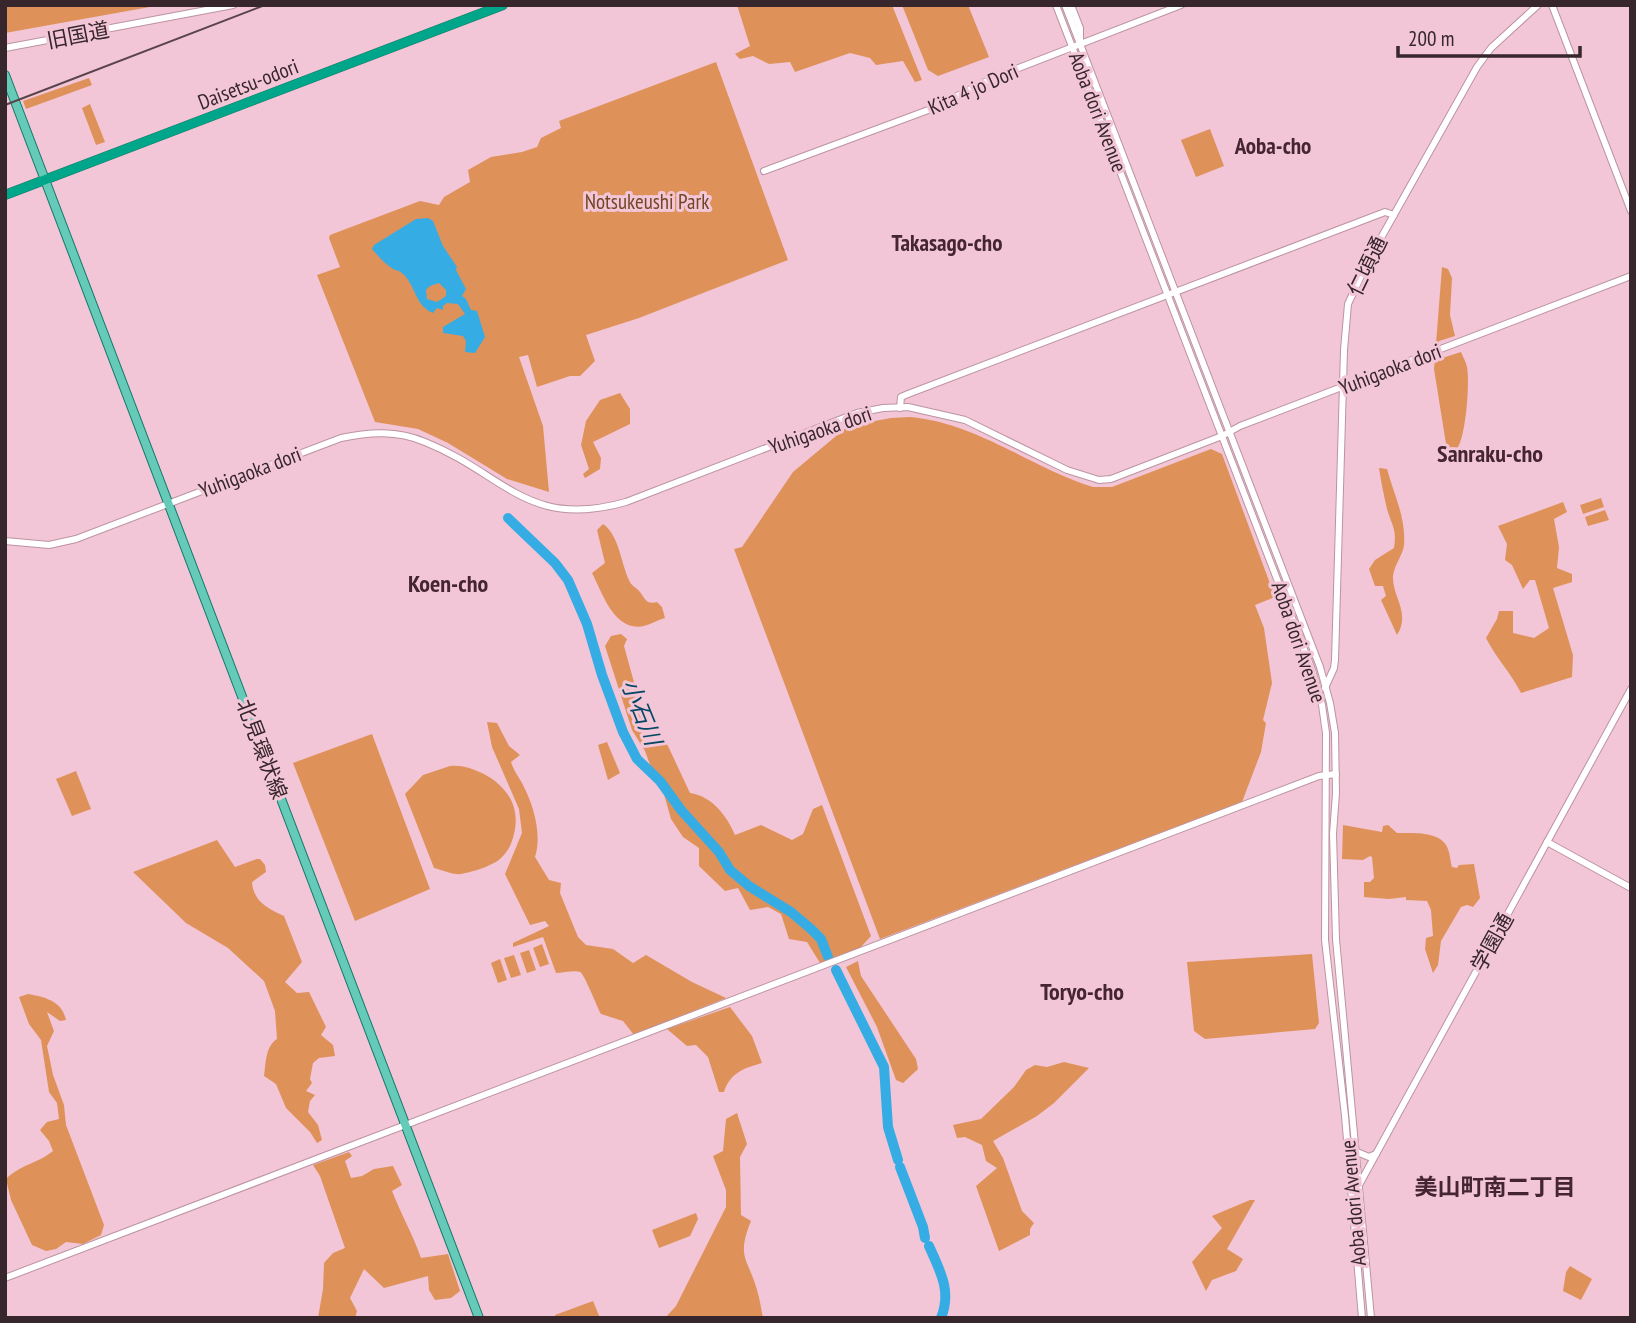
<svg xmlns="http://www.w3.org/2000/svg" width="1636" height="1323" font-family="'PT Sans Narrow','Noto Sans JP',sans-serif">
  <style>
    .green { fill: #df915a }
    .water { fill: #36ace5; fill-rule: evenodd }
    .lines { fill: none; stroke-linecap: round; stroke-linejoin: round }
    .river { stroke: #36ace5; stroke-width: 10 }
    .minor-casing { stroke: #bc93a2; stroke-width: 8 }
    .major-casing { stroke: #137968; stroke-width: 10 }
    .highway-casing { stroke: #137968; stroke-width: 10 }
    .minor { stroke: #fff; stroke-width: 6 }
    .major { stroke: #66cab8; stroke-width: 8 }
    .highway { stroke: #00a689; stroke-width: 9 }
    .rail { stroke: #5a444c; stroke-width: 2 }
    .labels { text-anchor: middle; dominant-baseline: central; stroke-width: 6; stroke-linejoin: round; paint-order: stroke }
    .street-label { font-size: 21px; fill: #37262c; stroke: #f2c6d6 }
    .park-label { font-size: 21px; fill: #734625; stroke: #f2c6d6 }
    .neighbourhood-label { font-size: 23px; font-weight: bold; fill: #462533; stroke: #f2c6d6 }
    .water-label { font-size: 23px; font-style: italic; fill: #054865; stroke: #f2c6d6 }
    .quarter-label { font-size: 24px; font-weight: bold; fill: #462533; stroke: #f2c6d6 }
  </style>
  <rect width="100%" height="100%" fill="#f2c6d6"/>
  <g class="green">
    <polygon points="5,5 161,5 5,33"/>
    <polygon points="737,5 892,5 922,80 915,82 903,61 876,65 870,58 850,53 795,72 790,62 769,64 753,56 740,59 735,54 750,46"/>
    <polygon points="902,5 968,5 989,57 938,76 928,70"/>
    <polygon points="716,62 788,260 639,318 586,335 595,361 580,376 570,376 537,387 528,355 519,357 543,426 549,492 507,479 448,443 418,429 375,422 317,275 340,267 329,238 330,235 420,201 439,205 444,197 470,182 468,170 491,157 522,152 537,147 541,138 561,128 559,121"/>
    <polygon points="89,78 92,85 26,109 23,101"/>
    <polygon points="90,104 105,142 96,145 82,108"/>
    <polygon points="1210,129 1224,166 1196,177 1181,140"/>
    <path d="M 1442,267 L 1448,269 L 1452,278 L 1450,315 L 1455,336 L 1439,341 L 1439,359 L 1461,352 C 1463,357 1466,362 1467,367 C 1470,383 1466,436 1457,449 L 1450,452 L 1447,450 L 1434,369 Z"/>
    <polygon points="620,393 630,409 630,424 593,442 601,458 600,469 585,478 583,474 589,469 581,445 586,421 600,400"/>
    <path d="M 910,417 C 977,423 1030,467 1093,487 L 1112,487 L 1211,449 L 1222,454 L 1275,597 L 1255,605 L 1264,628 L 1272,683 L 1263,720 L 1266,723 L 1261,752 L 1242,802 L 880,939 L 734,549 L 742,547 L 793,472 L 848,426 L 891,418 Z"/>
    <path d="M 1379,468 L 1387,469 C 1394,495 1406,517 1404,545 C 1403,555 1394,565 1393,576 C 1392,597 1411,613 1397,635 L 1381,600 L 1386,596 L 1383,586 L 1375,586 L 1369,569 L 1375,560 L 1394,548 C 1397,529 1392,526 1387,509 C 1384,496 1381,482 1379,468 Z"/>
    <polygon points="1601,498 1604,507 1583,514 1580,505"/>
    <path d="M 1563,502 L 1567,512 L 1554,519 L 1559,547 L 1557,568 L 1572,574 L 1572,582 L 1553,588 L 1573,655 L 1572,677 L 1521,693 C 1511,673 1496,658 1486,638 L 1497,619 L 1499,611 L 1513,611 L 1513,633 L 1534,638 L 1549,628 L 1535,580 L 1530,580 L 1523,589 L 1512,565 L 1505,560 L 1507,544 L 1498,526 Z"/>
    <polygon points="1605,510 1609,520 1588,526 1585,517"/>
    <path d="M 603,524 C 619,535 621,563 629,580 C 631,586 636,587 640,592 C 645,599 647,605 657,602 L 662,607 L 665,618 C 658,620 651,624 644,626 C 614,632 603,594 592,573 L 605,563 L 597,530 Z"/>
    <path d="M 621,634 L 627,639 L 624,646 L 645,722 L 658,732 L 668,746 L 690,793 C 712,796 727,816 735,835 L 761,825 L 792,840 L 803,834 L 813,809 L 822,805 L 871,936 L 860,948 L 820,963 L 807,942 L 789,939 L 781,914 L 768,907 L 750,910 L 738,888 L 725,891 L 699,866 L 699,848 L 683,837 L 671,819 L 662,787 L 652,770 L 645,751 L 632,730 L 605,646 L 611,636 Z"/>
    <path d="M 487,722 L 497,723 L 509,746 L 520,755 L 511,762 C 514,772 520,778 524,787 C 534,807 542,835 535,857 L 549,880 L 561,883 L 560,893 L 578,937 L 586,945 L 613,949 L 633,963 L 646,955 L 692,982 L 726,998 L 634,1035 L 623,1021 L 601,1014 C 597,1007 584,973 580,972 C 574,970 563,973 556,973 L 543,937 L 513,947 L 513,943 L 549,926 L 545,921 L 530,925 L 505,874 L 522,833 L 519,809 L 492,747 Z"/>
    <polygon points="372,734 430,889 355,921 293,763"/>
    <polygon points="607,742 620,773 608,780 598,745"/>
    <path d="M 450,766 C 463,765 470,768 482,773 C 506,785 521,806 514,834 C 512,843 508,852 501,858 C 493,866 472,872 461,874 C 453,875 442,870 434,868 L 405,794 L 423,775 Z"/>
    <polygon points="76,771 91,809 72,816 56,779"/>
    <path d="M 1343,825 L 1382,832 L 1383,826 L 1388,825 L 1397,833 C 1411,833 1438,831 1446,845 C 1450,851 1450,860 1452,867 L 1457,868 L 1459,865 L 1474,864 L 1480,898 L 1473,907 L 1467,905 L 1461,907 L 1441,941 L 1438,965 L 1433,973 L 1425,949 L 1426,938 L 1433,936 L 1431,910 L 1427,901 L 1406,900 L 1406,897 L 1389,899 L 1364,897 L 1364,882 L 1370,882 L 1374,878 L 1372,857 L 1370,856 L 1363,860 L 1342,859 Z"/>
    <path d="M 217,840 L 235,867 L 257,859 L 260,859 L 265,865 L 266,872 L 252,882 C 253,901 268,909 284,916 L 302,962 L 285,982 L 297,993 L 309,992 L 326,1027 L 321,1035 L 333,1045 L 335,1056 L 319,1058 L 313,1063 L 310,1079 L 312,1083 L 306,1091 L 315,1095 L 310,1101 L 308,1112 L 318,1125 L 322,1140 L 317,1143 L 310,1132 L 286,1108 L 276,1084 L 264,1076 C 266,1063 265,1047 277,1039 L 275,1011 L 264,981 L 228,948 L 186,923 L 133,872 Z"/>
    <polygon points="542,944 549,964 540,967 533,948"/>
    <polygon points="529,950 536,970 527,973 520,953"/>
    <polygon points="1312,954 1319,1023 1315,1029 1205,1039 1194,1031 1187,962"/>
    <polygon points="514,955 521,975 511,978 504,958"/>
    <polygon points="500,959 507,980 498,983 491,963"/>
    <polygon points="858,961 861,976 916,1059 918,1069 903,1083 896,1080 877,1027 846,967"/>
    <path d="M 28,994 C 45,997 62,1001 66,1020 L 60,1021 L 47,1012 L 54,1031 L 47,1046 L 53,1075 L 64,1105 L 66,1125 L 104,1225 L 101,1235 L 83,1244 L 66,1242 L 56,1249 L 46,1251 L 32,1245 L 11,1200 L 6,1179 C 21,1164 37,1164 53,1151 L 49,1141 L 40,1130 L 47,1122 L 59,1119 L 57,1103 L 49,1092 L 41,1040 L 29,1024 L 19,997 Z"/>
    <path d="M 730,1007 L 752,1036 L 762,1063 C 744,1068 730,1073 724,1092 L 719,1092 L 708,1057 L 696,1045 L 687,1046 L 667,1029 Z"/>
    <polygon points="1064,1062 1089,1068 1054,1103 1037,1116 993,1141 1003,1158 1022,1211 1034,1223 1030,1229 1030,1235 999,1251 976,1186 997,1168 986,1161 982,1145 965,1137 957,1138 953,1125 981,1119 1014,1087 1026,1070 1035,1065 1047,1067"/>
    <path d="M 737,1113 L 747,1144 L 740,1157 L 741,1215 L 751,1221 C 736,1258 748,1258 757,1290 C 760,1299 761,1309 763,1318 L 665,1318 L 676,1306 L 726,1207 L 726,1190 L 713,1156 L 723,1151 L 726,1119 Z"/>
    <path d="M 349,1152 L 352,1156 L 345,1161 L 351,1178 L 362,1176 L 374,1169 L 393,1166 L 402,1185 L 392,1191 C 401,1214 413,1235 421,1258 L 448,1254 L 460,1291 L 451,1298 L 435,1300 L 429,1290 L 428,1276 L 384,1288 L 364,1269 L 350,1298 L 357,1311 L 355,1318 L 318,1318 L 323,1289 L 324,1263 L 333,1253 L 345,1248 L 320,1176 L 313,1165 Z"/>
    <polygon points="1250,1200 1255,1200 1227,1249 1243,1259 1236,1271 1212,1280 1206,1291 1192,1262 1222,1228 1212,1216"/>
    <polygon points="696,1213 698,1219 690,1236 659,1248 652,1230"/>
    <polygon points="1570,1266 1592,1279 1581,1300 1563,1291 1566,1272"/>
    <polygon points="593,1301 600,1318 556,1318 555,1315"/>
  </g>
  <path class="water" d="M 428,218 L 433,221 L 443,246 L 457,267 L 456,270 L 466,289 L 462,296 L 466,299 L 471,310 L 477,311 L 485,337 L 475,353 L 465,352 L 466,341 L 463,336 L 443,333 L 443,327 L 465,314 L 458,304 L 447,303 L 443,306 L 443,310 L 437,308 L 433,313 C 415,306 416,286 403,274 C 397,269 399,272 393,269 C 385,264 378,256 372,249 L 374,245 L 416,219 ZM 439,283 L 446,290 L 446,296 L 437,302 L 427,299 L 426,290 L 430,286 Z"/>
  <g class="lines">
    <g class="river">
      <polyline points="508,518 555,563 568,580 587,624 602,675 623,732 637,759 660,781 681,810 719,852 730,870 749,886 791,912 811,929 821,939 828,957"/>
      <polyline points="836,970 884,1067 888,1127 898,1160"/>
      <polyline points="900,1167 923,1227 925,1238"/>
      <path d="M 929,1246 C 940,1271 952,1291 941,1318"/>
    </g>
    <defs>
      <g id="minor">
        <polyline points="1056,5 1312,670 1322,705 1326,733 1325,940 1345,1116 1362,1318"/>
        <polyline points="1065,5 1320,667 1330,703 1335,733 1336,793 1333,834 1336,939 1371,1318"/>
        <polyline points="1071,5 1080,28 1080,40"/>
        <polyline points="1552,5 1631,211"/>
        <polyline points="5,48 233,5"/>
        <polyline points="764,171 931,109 993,78 1181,5"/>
        <polyline points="900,408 901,397 908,394 1385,212 1394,215"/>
        <path d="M 5,541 L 49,545 L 76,539 L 341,438 C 369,432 397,430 425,442 C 505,474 527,530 626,502 L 857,413 L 883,408 L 908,407 L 965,420 L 1067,470 L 1099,480 L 1111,479 L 1222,436 L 1240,426 L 1631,276"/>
        <polyline points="1325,688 1334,668 1335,660 1344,350 1348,304 1368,261 1477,67 1491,48 1538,5"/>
        <polyline points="1547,842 1631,888"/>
        <polyline points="1357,1152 1369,1157 1376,1154"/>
        <polyline points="1359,1185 1631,689"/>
        <polyline points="5,1278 1319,776 1336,774"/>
      </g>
      <polyline id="major" points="5,75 479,1318"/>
      <polyline id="highway" points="5,195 503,5"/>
    </defs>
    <use href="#minor" class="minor-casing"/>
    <use href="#major" class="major-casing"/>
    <use href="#highway" class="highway-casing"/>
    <use href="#minor" class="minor"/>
    <use href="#major" class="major"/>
    <use href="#highway" class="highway"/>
    <polyline class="rail" points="5,105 265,5"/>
  </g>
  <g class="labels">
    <g class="street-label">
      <text transform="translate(78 35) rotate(-11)">旧国道</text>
      <text transform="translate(248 84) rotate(-21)">Daisetsu-odori</text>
      <text transform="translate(973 89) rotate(-24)">Kita 4 jo Dori</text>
      <text transform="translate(1098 112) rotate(69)">Aoba dori Avenue</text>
      <text transform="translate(1367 266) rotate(-64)">仁頃通</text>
      <text transform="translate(1390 369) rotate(-21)">Yuhigaoka dori</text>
      <text transform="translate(820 430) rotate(-19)">Yuhigaoka dori</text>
      <text transform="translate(250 472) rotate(-21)">Yuhigaoka dori</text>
      <text transform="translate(1299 642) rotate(71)">Aoba dori Avenue</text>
      <text transform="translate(262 749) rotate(69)">北見環状線</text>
      <text transform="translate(1492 942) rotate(-61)">学園通</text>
      <text transform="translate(1353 1203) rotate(-95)">Aoba dori Avenue</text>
    </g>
    <g class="park-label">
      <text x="647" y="201">Notsukeushi Park</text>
    </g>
    <g class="neighbourhood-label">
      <text x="1273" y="145">Aoba-cho</text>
      <text x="947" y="242">Takasago-cho</text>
      <text x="1495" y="1186">美山町南二丁目</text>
    </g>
    <g class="water-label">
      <text transform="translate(642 712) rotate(68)">小石川</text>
    </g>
    <g class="quarter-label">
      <text x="1490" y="453">Sanraku-cho</text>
      <text x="448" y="583">Koen-cho</text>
      <text x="1082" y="991">Toryo-cho</text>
    </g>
  </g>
  <rect width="1636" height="1323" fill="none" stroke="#37262c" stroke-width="14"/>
  <path d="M1398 46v10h182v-10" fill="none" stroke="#37262c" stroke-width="3.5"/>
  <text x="1408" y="46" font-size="21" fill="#37262c" stroke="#f2c6d6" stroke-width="5" paint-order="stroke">200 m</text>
</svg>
